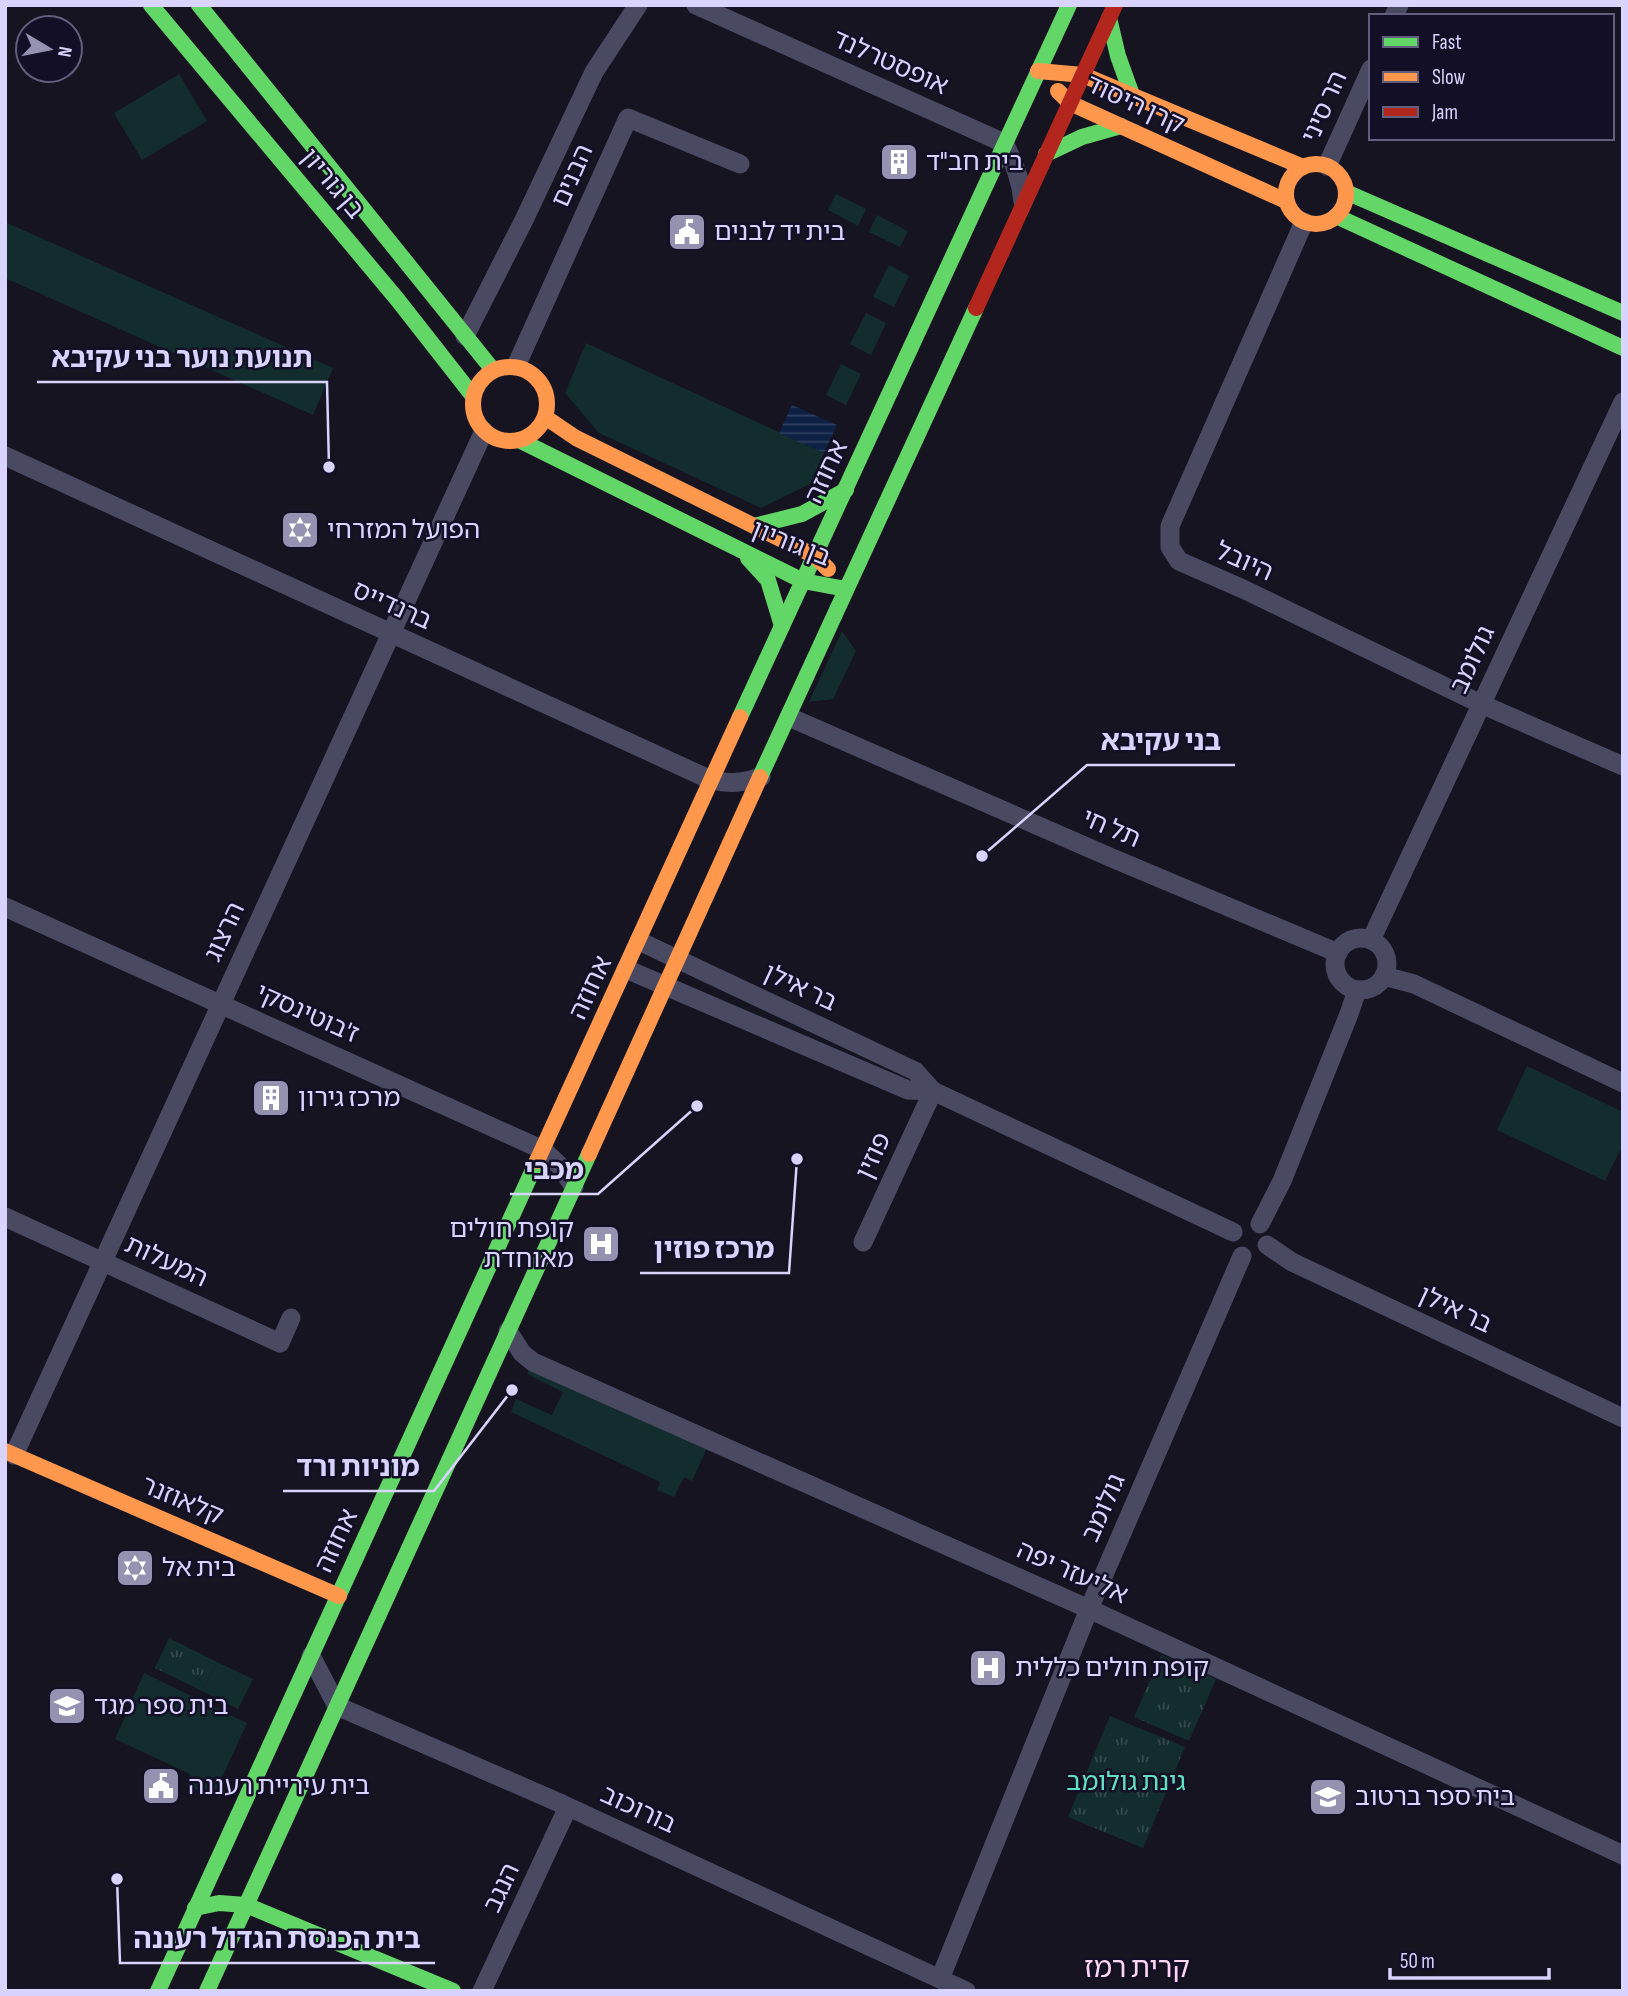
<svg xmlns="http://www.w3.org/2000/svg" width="1628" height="1996" font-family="'Sofia Sans Condensed','Noto Sans Hebrew',sans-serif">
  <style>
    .green { fill: #132c2d }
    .park { fill: url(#park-tufts) }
    .water { fill: url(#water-rules) }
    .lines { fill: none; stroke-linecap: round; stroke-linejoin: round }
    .street { stroke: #4a4962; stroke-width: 19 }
    .fast { stroke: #63d668; stroke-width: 16 }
    .slow { stroke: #ff974d; stroke-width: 16 }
    .jam { stroke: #b3261e; stroke-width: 16 }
    .labels { text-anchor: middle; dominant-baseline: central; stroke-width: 5; stroke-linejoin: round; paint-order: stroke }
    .street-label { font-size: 26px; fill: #d9d4ff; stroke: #130f26 }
    .poi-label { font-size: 26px; fill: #d9d4ff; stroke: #130f26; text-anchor: start }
    .park-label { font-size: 26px; fill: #5fe0c0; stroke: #130f26 }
    .neighbourhood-label { font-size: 28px; fill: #ffd6f0; stroke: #130f26 }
    .leader { fill: none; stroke: #d9d4ff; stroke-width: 2.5 }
    .callout-dot { fill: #d9d4ff; stroke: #130f26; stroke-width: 2.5 }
    .callout-label { font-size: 28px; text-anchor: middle; font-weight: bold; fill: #d9d4ff; stroke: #130f26; stroke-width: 5; stroke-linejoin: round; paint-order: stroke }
  </style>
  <defs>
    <pattern id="park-tufts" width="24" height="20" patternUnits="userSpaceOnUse" patternTransform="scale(1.75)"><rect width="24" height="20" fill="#132c2d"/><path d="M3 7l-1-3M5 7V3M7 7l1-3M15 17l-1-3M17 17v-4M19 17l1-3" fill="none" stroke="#354a4c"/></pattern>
    <pattern id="water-rules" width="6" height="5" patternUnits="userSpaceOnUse" patternTransform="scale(1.75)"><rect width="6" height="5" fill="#0d2144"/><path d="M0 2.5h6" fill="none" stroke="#304060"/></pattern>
  </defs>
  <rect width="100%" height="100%" fill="#161421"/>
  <g class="green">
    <polygon points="179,74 207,121 142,160 114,113"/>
    <polygon points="836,194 866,209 858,226 828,210"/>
    <polygon points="877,215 908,231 900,247 869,232"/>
    <polygon points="5,222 333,368 313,415 5,278"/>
    <polygon points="889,265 909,276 894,307 873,297"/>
    <polygon points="866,313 886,323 871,355 850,344"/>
    <polygon points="586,343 824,453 810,484 761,508 599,433 565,393"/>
    <polygon points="841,364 861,374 846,405 826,395"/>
    <polygon points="842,631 856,651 833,699 809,702"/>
    <polygon points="1527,1066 1623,1112 1623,1144 1605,1181 1497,1130"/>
    <polygon points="533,1362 710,1441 692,1481 684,1477 674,1497 657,1490 660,1482 511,1412 516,1399 552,1415 563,1392 527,1374"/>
    <polygon points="217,1662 253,1679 238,1709 202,1691"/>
    <polygon points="144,1673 247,1723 213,1797 186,1785 190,1774 115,1739"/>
  </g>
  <g class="park">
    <polygon points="169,1638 217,1662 202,1691 155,1668"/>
    <polygon points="1161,1655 1216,1679 1189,1741 1134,1717"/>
    <polygon points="1110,1716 1185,1747 1143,1848 1068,1817"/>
  </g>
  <polygon class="water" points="792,405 837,425 824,453 779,433"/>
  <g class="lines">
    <g class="street">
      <path d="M 696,5 L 1004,143 C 1015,163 1021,180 1023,202"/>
      <polyline points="1394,16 1399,5"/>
      <polyline points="1327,166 1371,69"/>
      <polyline points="1304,222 1170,526 1170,547 1179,561 1243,589 1481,704 1623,766"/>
      <polyline points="465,336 524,220 594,72 638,5"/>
      <polyline points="516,366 628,118 740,164"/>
      <path d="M 5,456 L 711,780 C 730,784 743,783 761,777"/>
      <polyline points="789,717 1112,858 1338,953"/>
      <polyline points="5,907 543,1150 560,1166 574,1187"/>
      <circle cx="1361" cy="964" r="26"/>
      <polyline points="1371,940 1623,402"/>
      <polyline points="639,941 915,1071 933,1091"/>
      <polyline points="626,969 908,1090 933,1091 1233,1232"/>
      <polyline points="1384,976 1414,984 1623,1083"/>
      <polyline points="5,1217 280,1343 291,1318"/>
      <polyline points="1260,1224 1282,1181 1349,1014 1357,990"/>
      <polyline points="863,1242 933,1091"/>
      <polyline points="1267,1245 1292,1262 1623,1418"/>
      <polyline points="508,1331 522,1353 533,1362 1089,1609 1623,1855"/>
      <polyline points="14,1455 484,431"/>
      <polyline points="311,1656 337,1706 562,1804 966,1991"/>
      <polyline points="940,1979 1089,1609 1242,1256"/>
      <polyline points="482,1991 568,1807"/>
    </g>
    <g class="fast">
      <polyline points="151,5 397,299 473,396"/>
      <polyline points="199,5 493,370"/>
      <polyline points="1109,18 1118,56 1132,95"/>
      <polyline points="1046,154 1082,137 1121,126"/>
      <polyline points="1346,192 1623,313"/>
      <polyline points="1336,216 1623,348"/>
      <polyline points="519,440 803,581 846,589"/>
      <polyline points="754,526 802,514 846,490"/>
      <polyline points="748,558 768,580 782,626"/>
      <polyline points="740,717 1069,5"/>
      <polyline points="760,777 976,308"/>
      <polyline points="195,1908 219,1903 246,1905 453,1991"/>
      <polyline points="158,1991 537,1161"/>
      <polyline points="207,1991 589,1154"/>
    </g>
    <g class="slow">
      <polyline points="1038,71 1083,75 1303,167"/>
      <polyline points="1058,91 1070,103 1286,201"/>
      <circle cx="1316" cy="194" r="30"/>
      <circle cx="510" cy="404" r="37"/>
      <polyline points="545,417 576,438 815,556 828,569"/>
      <polyline points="589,1154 760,777"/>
      <polyline points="537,1161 740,717"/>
      <polyline points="5,1451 339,1596"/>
    </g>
    <polyline class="jam" points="976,308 1115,5"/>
  </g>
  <defs>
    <symbol id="building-square" viewBox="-11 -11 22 22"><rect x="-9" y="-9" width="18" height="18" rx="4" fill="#9591b1" stroke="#130f26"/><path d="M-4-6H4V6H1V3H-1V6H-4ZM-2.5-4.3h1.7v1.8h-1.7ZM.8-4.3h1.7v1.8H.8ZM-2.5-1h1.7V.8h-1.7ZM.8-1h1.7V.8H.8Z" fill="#fff"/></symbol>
    <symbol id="civic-square" viewBox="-11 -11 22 22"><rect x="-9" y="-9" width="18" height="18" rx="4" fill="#9591b1" stroke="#130f26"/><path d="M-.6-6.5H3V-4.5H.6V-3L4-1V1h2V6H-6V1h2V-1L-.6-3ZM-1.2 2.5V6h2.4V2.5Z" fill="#fff"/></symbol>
    <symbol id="synagogue-square" viewBox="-11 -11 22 22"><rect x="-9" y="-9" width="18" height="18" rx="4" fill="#9591b1" stroke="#130f26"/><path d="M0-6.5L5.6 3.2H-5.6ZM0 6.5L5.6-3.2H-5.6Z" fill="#fff"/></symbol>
    <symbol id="hospital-square" viewBox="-11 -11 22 22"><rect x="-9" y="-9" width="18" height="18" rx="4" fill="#9591b1" stroke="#130f26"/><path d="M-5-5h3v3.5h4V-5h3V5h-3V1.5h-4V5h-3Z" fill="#fff"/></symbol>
    <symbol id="school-square" viewBox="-11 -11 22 22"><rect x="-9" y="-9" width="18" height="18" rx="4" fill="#9591b1" stroke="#130f26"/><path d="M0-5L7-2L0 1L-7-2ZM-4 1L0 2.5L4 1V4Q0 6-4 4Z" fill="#fff"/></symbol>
  </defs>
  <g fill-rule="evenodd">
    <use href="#building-square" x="877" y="140" width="44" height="44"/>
    <use href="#civic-square" x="665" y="210" width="44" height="44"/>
    <use href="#synagogue-square" x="278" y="508" width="44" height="44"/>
    <use href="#building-square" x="249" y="1076" width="44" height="44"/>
    <use href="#hospital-square" x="579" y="1222" width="44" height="44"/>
    <use href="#synagogue-square" x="113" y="1546" width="44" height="44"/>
    <use href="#hospital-square" x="966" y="1646" width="44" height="44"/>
    <use href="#school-square" x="45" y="1684" width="44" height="44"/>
    <use href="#civic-square" x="139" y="1764" width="44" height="44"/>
    <use href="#school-square" x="1306" y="1775" width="44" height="44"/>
  </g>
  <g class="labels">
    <g class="street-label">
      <text transform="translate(890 63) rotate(24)">אופסטרלנד</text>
      <text transform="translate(1135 105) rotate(25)">קרן היסוד</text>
      <text transform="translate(1325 107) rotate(-66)">הר סיני</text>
      <text transform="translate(573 176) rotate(-66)">הבנים</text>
      <text transform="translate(332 184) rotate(50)">בן גוריון</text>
      <text transform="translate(827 472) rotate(-65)">אחוזה</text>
      <text transform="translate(791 544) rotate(22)">בן גוריון</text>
      <text transform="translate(1244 562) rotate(24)">היובל</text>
      <text transform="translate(392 606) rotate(24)">ברנדייס</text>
      <text transform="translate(1473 660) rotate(-65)">גולומב</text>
      <text transform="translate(1111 829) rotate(23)">תל חי</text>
      <text transform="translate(225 932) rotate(-65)">הרצוג</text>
      <text transform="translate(591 988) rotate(-65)">אחוזה</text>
      <text transform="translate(800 988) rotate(25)">בר אילן</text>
      <text transform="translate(307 1014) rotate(24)">ז'בוטינסקי</text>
      <text transform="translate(874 1156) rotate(-65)">פוזין</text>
      <text transform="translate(166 1262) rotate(25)">המעלות</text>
      <text transform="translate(1455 1310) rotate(25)">בר אילן</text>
      <text transform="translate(182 1501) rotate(23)">קלאוזנר</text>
      <text transform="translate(1104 1508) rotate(-66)">גולומב</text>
      <text transform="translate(337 1541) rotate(-65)">אחוזה</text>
      <text transform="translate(1072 1573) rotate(24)">אליעזר יפה</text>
      <text transform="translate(638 1810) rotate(25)">בורוכוב</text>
      <text transform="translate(502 1888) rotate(-65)">הנגב</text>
    </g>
    <g class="poi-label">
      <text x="926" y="162">בית חב"ד</text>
      <text x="714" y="232">בית יד לבנים</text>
      <text x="327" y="530">הפועל המזרחי</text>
      <text x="298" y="1098">מרכז גירון</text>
      <text x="574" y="1229" text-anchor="end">קופת חולים<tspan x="574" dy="30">מאוחדת</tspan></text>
      <text x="162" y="1568">בית אל</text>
      <text x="1015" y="1668">קופת חולים כללית</text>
      <text x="94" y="1706">בית ספר מגד</text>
      <text x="188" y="1786">בית עיריית רעננה</text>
      <text x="1355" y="1797">בית ספר ברטוב</text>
    </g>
    <g class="park-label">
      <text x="1126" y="1782">גינת גולומב</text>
    </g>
    <g class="neighbourhood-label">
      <text x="1137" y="1968">קרית רמז</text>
    </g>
  </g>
  <path class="leader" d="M329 467L327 382H37M982 856L1087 765H1235M697 1106L598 1194H510M797 1159L789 1273H640M512 1390L434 1491H283M117 1879L120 1963H435"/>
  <g class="callout-dot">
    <circle cx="329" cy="467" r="7"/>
    <circle cx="982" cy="856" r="7"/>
    <circle cx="697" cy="1106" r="7"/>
    <circle cx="797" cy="1159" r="7"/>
    <circle cx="512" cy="1390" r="7"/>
    <circle cx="117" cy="1879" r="7"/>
  </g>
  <g class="callout-label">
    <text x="182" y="367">תנועת נוער בני עקיבא</text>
    <text x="1161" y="750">בני עקיבא</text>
    <text x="554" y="1179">מכבי</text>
    <text x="714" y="1258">מרכז פוזין</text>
    <text x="358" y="1476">מוניות ורד</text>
    <text x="277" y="1948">בית הכנסת הגדול רעננה</text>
  </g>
  <rect width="1628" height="1996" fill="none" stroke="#d9d4ff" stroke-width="14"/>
  <rect x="1369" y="14" width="245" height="126" fill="#130f26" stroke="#625e7d" stroke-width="2"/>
  <rect x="1383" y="37" width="35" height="10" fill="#63d668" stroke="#625e7d" stroke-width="2"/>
  <text x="1432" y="49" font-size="21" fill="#d9d4ff">Fast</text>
  <rect x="1383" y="72" width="35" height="10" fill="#ff974d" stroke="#625e7d" stroke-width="2"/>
  <text x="1432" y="84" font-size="21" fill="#d9d4ff">Slow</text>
  <rect x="1383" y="107" width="35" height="10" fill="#b3261e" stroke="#625e7d" stroke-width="2"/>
  <text x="1432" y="119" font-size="21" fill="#d9d4ff">Jam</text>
  <g transform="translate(49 49) rotate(100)"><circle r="33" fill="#130f26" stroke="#625e7d" stroke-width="2"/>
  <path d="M0-5L12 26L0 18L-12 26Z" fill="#9591b1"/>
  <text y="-10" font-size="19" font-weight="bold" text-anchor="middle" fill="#d9d4ff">N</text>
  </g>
  <path d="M1390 1968v10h159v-10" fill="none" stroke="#d9d4ff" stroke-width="3.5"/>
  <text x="1400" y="1968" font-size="21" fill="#d9d4ff" stroke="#130f26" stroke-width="5" paint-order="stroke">50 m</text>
</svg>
